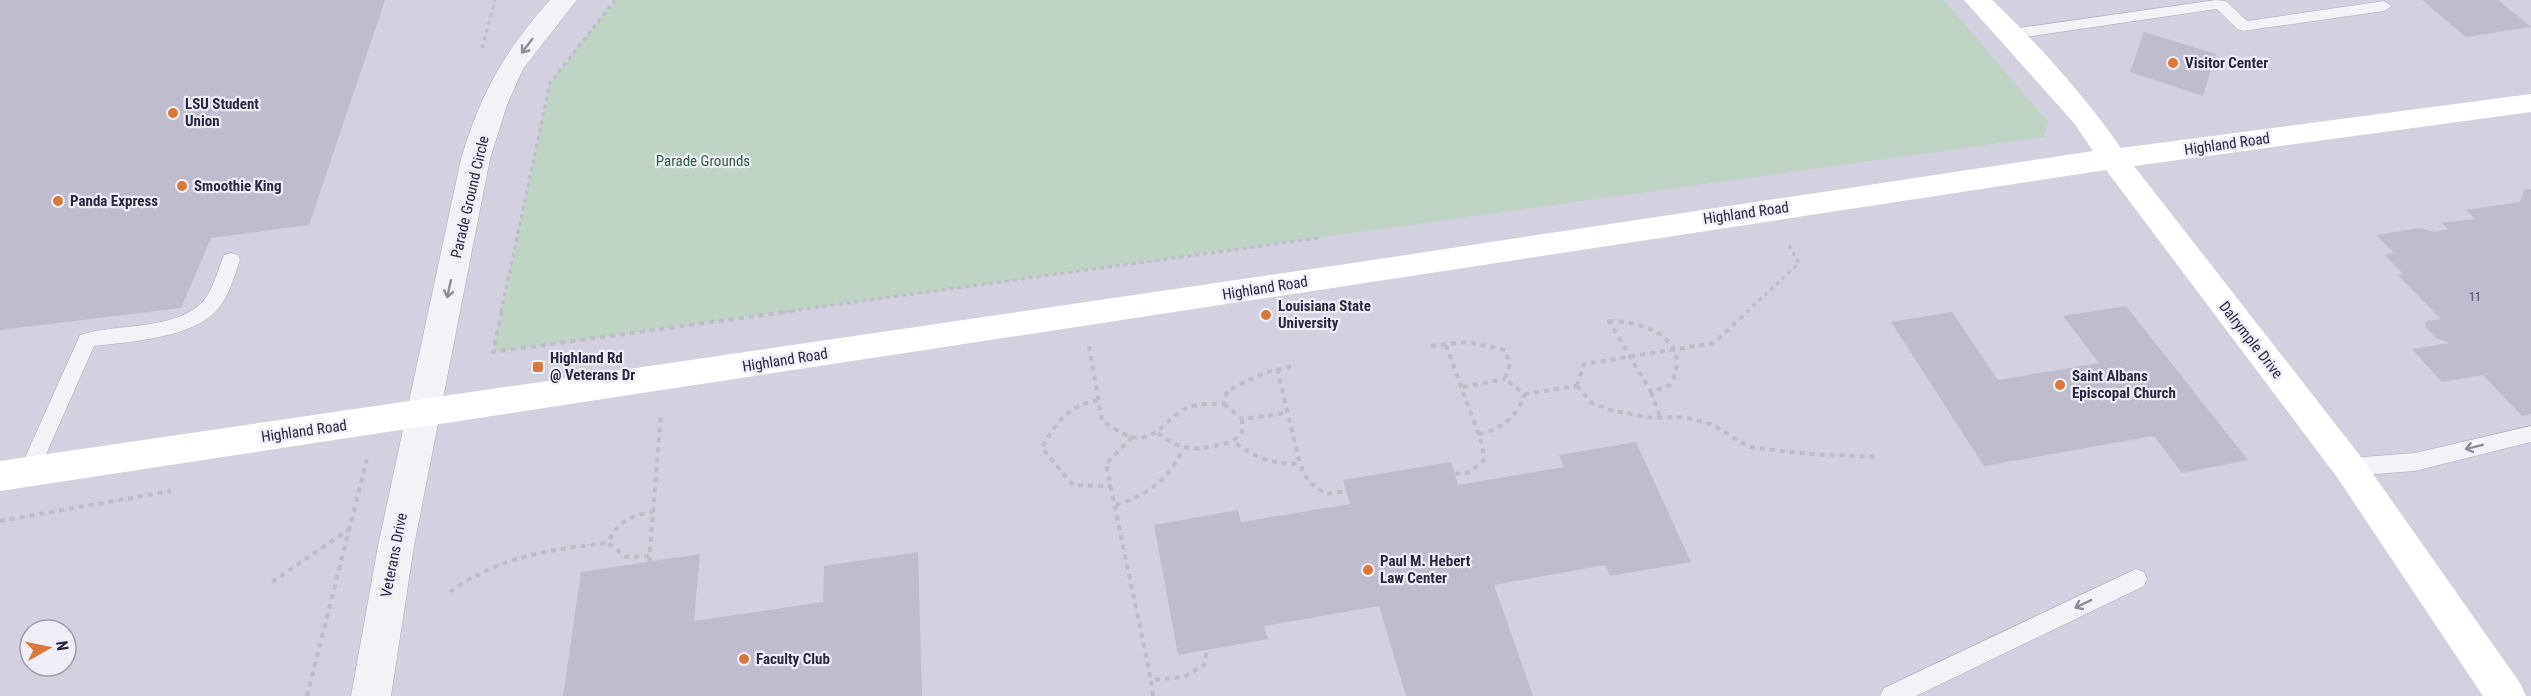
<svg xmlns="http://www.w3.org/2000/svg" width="2531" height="696" font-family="'Roboto Condensed',sans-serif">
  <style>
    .built { fill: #d3d1df; fill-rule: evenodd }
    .green { fill: #bfd4c5 }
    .building { fill: #bfbccd }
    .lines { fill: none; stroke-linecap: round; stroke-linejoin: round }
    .lane-casing { stroke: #aaa8b7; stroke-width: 1 }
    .street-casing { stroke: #aaa8b7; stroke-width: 1 }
    .path-far1 { stroke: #bfbdc8; stroke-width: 3; stroke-dasharray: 4 4; stroke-linecap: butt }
    .path { stroke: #bfbdc8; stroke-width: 4; stroke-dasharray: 5 5; stroke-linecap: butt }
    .lane { fill: #f3f2f7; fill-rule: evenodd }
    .street { fill: #f3f2f7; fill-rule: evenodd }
    .secondary { fill: #fff; fill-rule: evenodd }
    .oneway { stroke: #8f8c9c }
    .poi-dot { fill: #d97939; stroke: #f0eef7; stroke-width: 2 }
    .labels { text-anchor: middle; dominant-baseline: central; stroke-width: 4.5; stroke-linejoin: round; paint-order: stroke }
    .number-label { font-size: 12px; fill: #504c65 }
    .poi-label { font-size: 15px; font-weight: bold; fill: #2b2642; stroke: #f0eef7; text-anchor: start }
    .street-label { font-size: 15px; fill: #2b2642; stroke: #f0eef7 }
    .park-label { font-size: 15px; fill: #325f43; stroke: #f0eef7 }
  </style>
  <rect width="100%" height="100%" fill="#e0dfe9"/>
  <path class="built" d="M 0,0 L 2531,0 L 2531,696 L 0,696 ZM 30,630 L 66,630 L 66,666 L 30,666 Z"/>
  <polygon class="green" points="615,0 1944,0 2048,122 2043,137 493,352 550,83"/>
  <g class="building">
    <polygon points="0,0 385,0 309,225 211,238 181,308 0,330"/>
    <polygon points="2422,0 2498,0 2531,27 2466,37"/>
    <polygon points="2144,32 2216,54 2203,96 2130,72"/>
    <polygon points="2531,189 2531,414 2522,416 2483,375 2442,382 2412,349 2449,343 2435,337 2425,326 2427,321 2441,319 2398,275 2403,274 2385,255 2394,253 2376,235 2419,228 2434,232 2448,229 2441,223 2475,219 2466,210 2520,202 2524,190"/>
    <polygon points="2126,306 2248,460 2182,473 2154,436 1984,466 1891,322 1952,312 1998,380 2099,363 2063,316"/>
    <polygon points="1636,442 1691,562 1610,576 1605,565 1494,585 1533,696 1406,696 1379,606 1264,626 1268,639 1178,655 1154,525 1238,510 1241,522 1350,504 1343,480 1451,462 1458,485 1564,467 1559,455"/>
    <polygon points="918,552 922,696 563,696 581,572 700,554 694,621 823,602 824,566"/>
  </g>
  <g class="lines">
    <defs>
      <g id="lane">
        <polygon points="2216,0 2226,1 2247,21 2384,1 2392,6 2384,11 2243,31 2237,29 2217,9 2012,39 2004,34 2012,29"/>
        <path d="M 231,253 L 238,255 L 240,260 C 234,277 229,297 217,310 C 192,338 129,342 94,346 L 36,477 L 29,480 L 22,477 L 19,471 L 80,335 C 116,323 179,331 205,299 C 213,288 217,273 222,260 L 224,255 Z"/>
        <polygon points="2531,426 2531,442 2415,471 2349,476 2342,473 2339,467 2342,461 2349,458 2415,453"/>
        <polygon points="2136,569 2144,572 2147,579 2144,586 1916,696 1880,696 1884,688"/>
      </g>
      <path id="street" d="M 550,0 L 577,0 L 523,69 L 507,105 L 490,159 L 414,546 L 391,696 L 351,696 L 378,546 L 461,159 C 480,94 505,50 550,0 Z"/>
    </defs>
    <use href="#lane" class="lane-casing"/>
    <use href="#street" class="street-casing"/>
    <g class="path-far1">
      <polyline points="482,48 495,0"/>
      <polyline points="501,312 550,83 615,0"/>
      <polyline points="783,312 1319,238"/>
      <polyline points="1747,312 1799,263 1787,242"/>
    </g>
    <g class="path">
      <polyline points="502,311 493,352 793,311"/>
      <path d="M 1609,321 C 1646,321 1695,341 1670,385 L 1651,392 Z"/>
      <polyline points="1446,345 1482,444 1484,460 1470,472 1455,474"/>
      <path d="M 1089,346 L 1102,421 C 1111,426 1122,434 1131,437 C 1157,443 1167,416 1187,408 C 1198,403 1212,404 1224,404 L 1227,391 L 1264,373 L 1293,366"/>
      <polyline points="1431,346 1468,342 1505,350 1510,364 1505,379 1525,394 1577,386"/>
      <polyline points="1277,369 1300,464 1308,481 1326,494 1346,491"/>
      <polyline points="1577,386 1592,403 1610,410 1652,418 1684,417 1711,424 1749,447 1808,454 1878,457"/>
      <polyline points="1577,386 1584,364 1714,343 1748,311"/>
      <polyline points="1463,387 1505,379"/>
      <polyline points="1651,392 1660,417"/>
      <path d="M 1098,400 C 1068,406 1056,422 1042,448 L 1073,485 L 1112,486"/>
      <polyline points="1224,404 1242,419 1286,413"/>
      <path d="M 1242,419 L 1242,432 L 1233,441 C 1254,458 1273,464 1300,464"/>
      <path d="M 1158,433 C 1183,454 1204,450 1233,441"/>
      <path d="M 1479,434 C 1503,429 1517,416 1525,394"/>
      <polyline points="1132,437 1106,464 1151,680"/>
      <path d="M 1116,505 C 1147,495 1167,481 1182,451"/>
      <polyline points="0,521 171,491"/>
      <path d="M 649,556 L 626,557 L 608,543 C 617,522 630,515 653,512"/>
      <polyline points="649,562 661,413"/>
      <polyline points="272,582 348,530"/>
      <path d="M 450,592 C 497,557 551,549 608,543"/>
      <polyline points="307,696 367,459"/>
      <polyline points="1153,696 1151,680 1184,677 1204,665 1207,650"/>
    </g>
    <use href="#lane" class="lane"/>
    <use href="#street" class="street"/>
    <path class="secondary" d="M 1964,0 L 1992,0 C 2039,45 2083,94 2121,148 L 2531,94 L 2531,112 L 2134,166 L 2361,457 L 2520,683 L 2526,696 L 2483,696 L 2337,477 L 2106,170 L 0,491 L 0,461 L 1346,264 L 2093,151 L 2074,123 Z"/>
  </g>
  <defs><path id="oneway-shaft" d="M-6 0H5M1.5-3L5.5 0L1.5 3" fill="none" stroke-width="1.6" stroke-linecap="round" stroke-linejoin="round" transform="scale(1.5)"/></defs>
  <g class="oneway">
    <use href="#oneway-shaft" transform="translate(527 46) rotate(127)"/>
    <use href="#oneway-shaft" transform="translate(449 289) rotate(102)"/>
    <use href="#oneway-shaft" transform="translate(2474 447) rotate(166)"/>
    <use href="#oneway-shaft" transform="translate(2083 604) rotate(154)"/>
  </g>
  <g class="poi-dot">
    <circle cx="2173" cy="63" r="6"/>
    <circle cx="173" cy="113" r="6"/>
    <circle cx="182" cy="186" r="6"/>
    <circle cx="58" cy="201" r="6"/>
    <circle cx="1266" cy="315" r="6"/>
    <rect x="532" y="361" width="12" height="12" rx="3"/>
    <circle cx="2060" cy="385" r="6"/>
    <circle cx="1368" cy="570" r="6"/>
    <circle cx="744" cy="659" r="6"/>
  </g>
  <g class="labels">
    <g class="number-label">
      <text x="2475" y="297">11</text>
    </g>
    <g class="poi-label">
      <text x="2185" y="63">Visitor Center</text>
      <text x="185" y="104">LSU Student<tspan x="185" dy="17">Union</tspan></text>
      <text x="194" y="186">Smoothie King</text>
      <text x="70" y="201">Panda Express</text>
      <text x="1278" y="306">Louisiana State<tspan x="1278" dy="17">University</tspan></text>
      <text x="550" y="358">Highland Rd<tspan x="550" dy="17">@ Veterans Dr</tspan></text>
      <text x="2072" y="376">Saint Albans<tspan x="2072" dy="17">Episcopal Church</tspan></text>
      <text x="1380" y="561">Paul M. Hebert<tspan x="1380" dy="17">Law Center</tspan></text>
      <text x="756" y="659">Faculty Club</text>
    </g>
    <g class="street-label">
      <text transform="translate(2227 144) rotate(-8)">Highland Road</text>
      <text transform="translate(470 197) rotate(-77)">Parade Ground Circle</text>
      <text transform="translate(1746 213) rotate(-8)">Highland Road</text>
      <text transform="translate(1265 288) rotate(-9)">Highland Road</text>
      <text transform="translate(2251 340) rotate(52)">Dalrymple Drive</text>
      <text transform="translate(785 360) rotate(-9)">Highland Road</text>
      <text transform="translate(304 431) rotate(-8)">Highland Road</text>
      <text transform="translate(394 555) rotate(-79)">Veterans Drive</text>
    </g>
    <g class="park-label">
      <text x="703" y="161">Parade Grounds</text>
    </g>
  </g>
  <g transform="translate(48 648) rotate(81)"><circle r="28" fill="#f0eef7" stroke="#a19eaf" stroke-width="1.5"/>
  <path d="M0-4.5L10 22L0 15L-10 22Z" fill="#d97939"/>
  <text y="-9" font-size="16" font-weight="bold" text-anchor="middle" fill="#2b2642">N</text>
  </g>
</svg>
